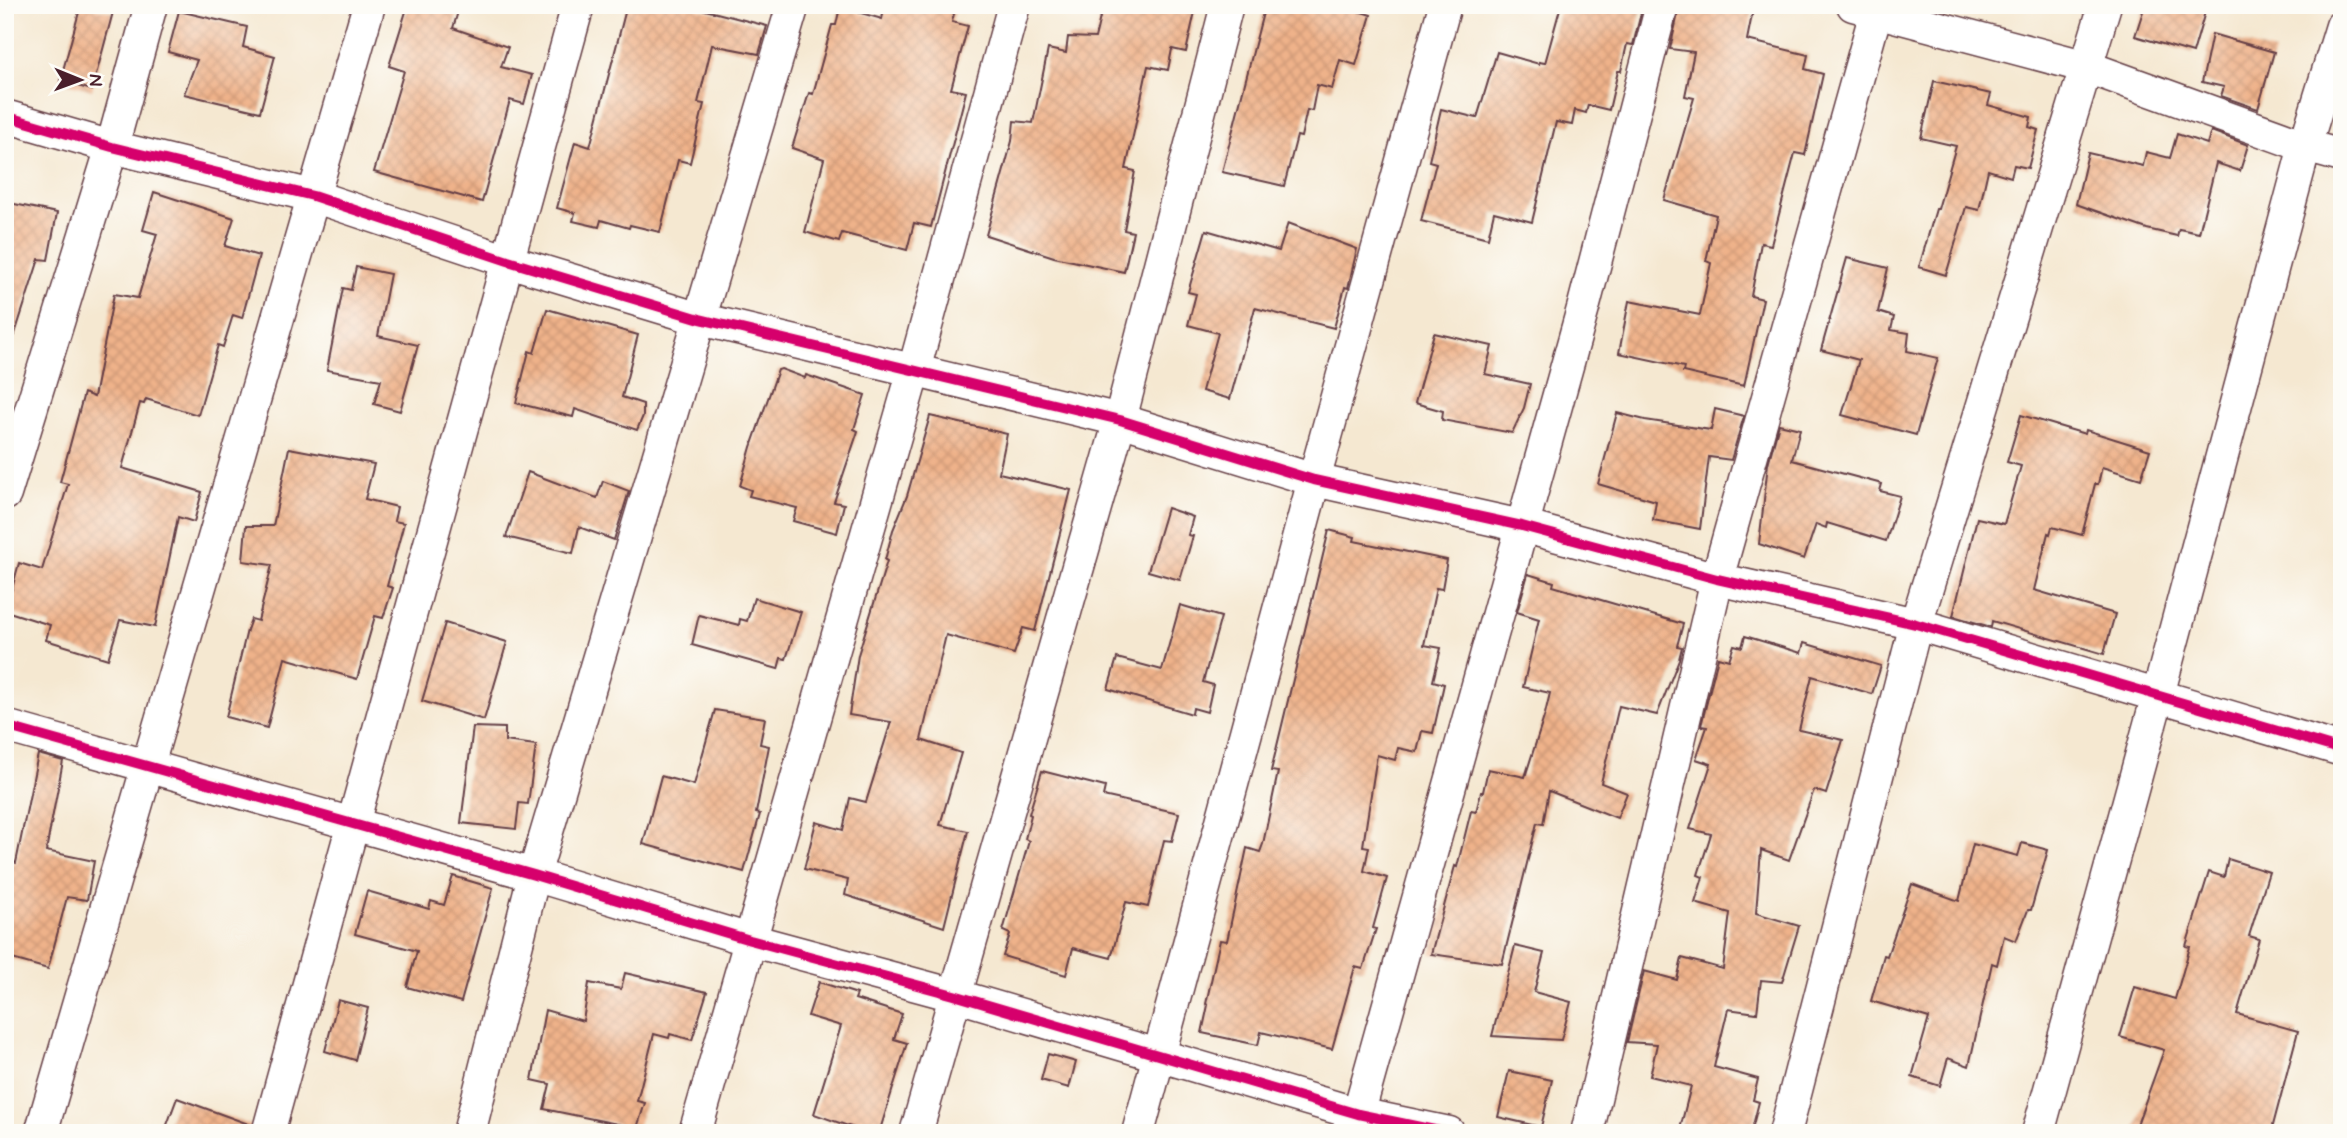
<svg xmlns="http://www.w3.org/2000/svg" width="2347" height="1138" font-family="Mynerve,sans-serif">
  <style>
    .building { fill: url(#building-cross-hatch) }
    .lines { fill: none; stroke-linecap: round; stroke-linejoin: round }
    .minor-casing { stroke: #643d44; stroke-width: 35 }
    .minor { stroke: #fff; stroke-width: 32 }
    .cycleway-casing { stroke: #fdfcf7; stroke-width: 15 }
    .cycleway { stroke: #d6006c; stroke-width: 10 }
  </style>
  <defs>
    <pattern id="building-cross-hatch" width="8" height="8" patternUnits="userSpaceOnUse" patternTransform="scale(1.75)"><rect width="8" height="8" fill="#efb28a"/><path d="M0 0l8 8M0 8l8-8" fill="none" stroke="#ce9977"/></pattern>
  </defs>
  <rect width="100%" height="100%" fill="#fdfcf7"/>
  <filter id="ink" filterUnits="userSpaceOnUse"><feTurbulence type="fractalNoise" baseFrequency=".0143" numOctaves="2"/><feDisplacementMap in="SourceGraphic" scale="14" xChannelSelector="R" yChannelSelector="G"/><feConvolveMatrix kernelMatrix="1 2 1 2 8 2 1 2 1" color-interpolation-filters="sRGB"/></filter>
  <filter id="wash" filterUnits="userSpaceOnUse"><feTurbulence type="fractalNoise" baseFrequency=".00686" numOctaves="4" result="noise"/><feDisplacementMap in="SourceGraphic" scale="28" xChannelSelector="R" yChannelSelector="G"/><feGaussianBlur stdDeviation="1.57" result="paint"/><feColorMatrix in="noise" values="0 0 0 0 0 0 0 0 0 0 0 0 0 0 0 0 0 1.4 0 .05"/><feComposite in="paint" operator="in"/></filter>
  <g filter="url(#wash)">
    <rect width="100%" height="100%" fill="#f5e8d1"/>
    <g id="blocks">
      <g class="building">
        <polygon points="81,5 113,12 92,90 60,81"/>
        <polygon points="408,5 460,5 453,28 508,47 501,67 532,75 524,104 510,100 482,202 374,172 404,71 389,66"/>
        <polygon points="627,5 686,5 767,26 759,54 712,45 698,103 704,104 690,163 678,160 660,232 630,225 629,228 601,220 599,227 573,221 575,213 557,208 575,142 590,147"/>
        <polygon points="885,5 956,5 952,22 968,26 951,89 966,92 931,227 914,223 907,250 842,233 839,242 805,232 824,159 792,148 809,93 813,94 832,25 836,25 840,7 882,19"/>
        <polygon points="1103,5 1196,7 1186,52 1172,49 1168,70 1148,66 1126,169 1135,171 1124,230 1133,232 1124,272 1054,257 986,235 1012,141 1014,121 1033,123 1048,49 1066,53 1068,37 1095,38"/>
        <polygon points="1265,5 1339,5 1371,15 1356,65 1340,60 1332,89 1317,85 1312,111 1307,110 1301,137 1297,136 1284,186 1222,172"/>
        <polygon points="1561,5 1643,5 1633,45 1627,44 1621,71 1618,71 1609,110 1588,105 1586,113 1575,110 1572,125 1556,122 1532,222 1494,212 1488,238 1421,221 1436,163 1429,161 1441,109 1477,118 1497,52 1539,64 1539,62 1545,63"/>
        <polygon points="1680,5 1754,5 1747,40 1808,55 1805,69 1823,74 1805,155 1795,153 1771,245 1761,243 1751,296 1763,299 1744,386 1683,372 1684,367 1619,353 1629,301 1700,315 1711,263 1706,261 1716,215 1664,200 1694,98 1685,96 1694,52 1670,49"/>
        <polygon points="2145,5 2207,5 2193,53 2135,36"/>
        <polygon points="179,11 247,27 243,47 275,56 260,112 184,94 197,60 168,52"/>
        <polygon points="2212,34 2274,52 2258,109 2221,96 2224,87 2202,82"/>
        <polygon points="1934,81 1991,94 1988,105 2031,117 2029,127 2038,130 2028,168 2014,165 2011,177 1988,170 1979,210 1966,207 1946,275 1919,267 1936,209 1938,209 1956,146 1921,138"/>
        <polygon points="2211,131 2248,145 2240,171 2216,163 2199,233 2179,229 2177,236 2147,229 2076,204 2088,153 2143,166 2146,152 2170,158 2177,134 2207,144"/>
        <polygon points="154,192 234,218 225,246 259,256 242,318 233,315 223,347 218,345 198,415 146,399 144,404 140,403 122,468 202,492 194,522 178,517 155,627 120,620 108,659 46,640 50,625 6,611 19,563 42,570 68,484 60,482 84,393 94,397 114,294 138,298 157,234 143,230"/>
        <polygon points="5,202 57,213 48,260 39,259 11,346 5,345"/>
        <polygon points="1288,223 1357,249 1348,288 1345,287 1334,328 1255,308 1230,399 1202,391 1218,333 1188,325 1196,294 1188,292 1206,230 1279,251"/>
        <polygon points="1847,258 1888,268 1878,312 1894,317 1891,330 1909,333 1907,351 1938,358 1916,435 1842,415 1859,360 1821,350"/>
        <polygon points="356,267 390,274 378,336 418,345 400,411 374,404 381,380 327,370 343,288 351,290"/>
        <polygon points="547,309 638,335 622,397 643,404 643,416 637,430 575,409 573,417 516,403 529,351 534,353"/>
        <polygon points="1434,333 1492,346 1485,374 1530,384 1524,408 1512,433 1442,420 1443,411 1415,403"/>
        <polygon points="781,369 805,378 806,375 865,395 854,429 858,431 834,502 844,504 837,533 793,521 797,508 749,496 751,490 740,486 751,447 778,370"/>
        <polygon points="1715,409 1744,416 1731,460 1709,457 1700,529 1653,520 1656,501 1598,484 1617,413 1645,420 1711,430"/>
        <polygon points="2021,415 2085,434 2086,430 2150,450 2141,479 2102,467 2098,484 2095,484 2082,535 2052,527 2050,534 2048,533 2034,590 2115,614 2104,654 1992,621 1991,627 1953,616 1977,518 2004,524 2021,466 2007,462"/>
        <polygon points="930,416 1007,434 999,473 1071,490 1035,631 1023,628 1014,654 946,635 921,740 961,753 940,825 968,831 944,927 845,895 848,880 804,869 816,822 843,830 850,798 866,802 891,722 849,715 858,655 887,561 885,560 893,530 907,496"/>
        <polygon points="1779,424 1800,429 1792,460 1882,484 1880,491 1900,496 1886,541 1827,523 1826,528 1816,524 1804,559 1759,544 1768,464"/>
        <polygon points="289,448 374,464 365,499 397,507 394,521 404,523 387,586 393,588 383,618 375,616 357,679 285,658 267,728 226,717 247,630 251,619 258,621 272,565 243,561 246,526 273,526"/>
        <polygon points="528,472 597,498 603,481 629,491 614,540 579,527 573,553 506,537"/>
        <polygon points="1167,508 1193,517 1188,535 1193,536 1180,580 1148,571"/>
        <polygon points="1329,530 1355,537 1354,541 1447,560 1442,589 1436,588 1424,645 1441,648 1433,681 1444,684 1433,733 1422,731 1417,752 1398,748 1395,760 1377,755 1363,846 1369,847 1364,871 1387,878 1373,928 1376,929 1363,969 1355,967 1332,1049 1261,1032 1258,1045 1202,1033 1208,1005 1206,1004 1220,940 1227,941 1247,848 1260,852 1263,844 1278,772 1271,771"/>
        <polygon points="1528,574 1554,582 1553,586 1683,624 1677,646 1682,647 1679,659 1657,715 1619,706 1601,783 1627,793 1617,818 1549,791 1543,824 1537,823 1502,964 1431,954 1455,866 1457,867 1471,811 1476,812 1481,792 1483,792 1488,769 1525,777 1545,714 1550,693 1523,687 1539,619 1517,612"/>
        <polygon points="754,598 801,612 786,659 781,658 778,669 692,645 699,615 739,625 740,619 747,621"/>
        <polygon points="1180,605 1221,617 1203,682 1213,685 1207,712 1193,708 1192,714 1108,689 1117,658 1162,670"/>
        <polygon points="445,623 507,642 484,720 422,701"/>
        <polygon points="1745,636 1801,653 1804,643 1881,666 1872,694 1812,676 1799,730 1843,740 1826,794 1814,790 1789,860 1761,850 1756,913 1799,926 1782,982 1761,980 1757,1013 1728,1009 1714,1067 1758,1079 1753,1100 1759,1102 1751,1133 1679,1133 1691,1086 1650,1076 1657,1044 1627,1042 1644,971 1677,980 1682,958 1723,969 1730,913 1695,903 1703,877 1698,875 1711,834 1690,829 1711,764 1696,759 1707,727 1701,726 1718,657 1729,660 1734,645 1742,647"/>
        <polygon points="715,710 765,718 760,744 769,746 756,813 760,814 744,872 643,844 661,776 694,785"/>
        <polygon points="473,727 505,728 505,741 536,745 528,804 519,803 516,829 461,823"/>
        <polygon points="38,754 63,761 46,851 94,861 87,900 67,897 48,969 5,957 5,879 10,861 16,863"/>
        <polygon points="1042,771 1105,787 1103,796 1179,813 1172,841 1164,840 1148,907 1126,902 1111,958 1073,948 1066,975 1003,956 1010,934 1003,931 1029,841 1025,839 1031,815 1029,814"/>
        <polygon points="2022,843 2048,850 2031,910 2028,910 2016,941 2004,936 1997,965 1992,963 1969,1066 1948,1058 1940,1086 1912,1077 1929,1018 1871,1001 1884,955 1887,956 1912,884 1959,901 1973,844 2018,856"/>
        <polygon points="2228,859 2269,872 2249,936 2259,939 2237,1014 2298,1031 2271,1133 2134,1133 2164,1050 2120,1037 2135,987 2175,999 2190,947 2186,946 2209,872 2224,877"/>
        <polygon points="453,876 493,888 461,1002 407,987 417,951 355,934 367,891 429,909 431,901 444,905"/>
        <polygon points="1515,946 1544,953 1534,992 1571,1002 1561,1040 1492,1036"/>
        <polygon points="625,973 707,992 692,1040 670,1034 669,1038 654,1034 637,1101 645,1103 637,1128 544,1109 550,1084 532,1080 545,1010 583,1021 589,983 621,989"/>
        <polygon points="819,982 857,994 855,999 902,1014 894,1039 907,1043 879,1133 868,1133 814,1114 841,1026 808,1016"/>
        <polygon points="338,1000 368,1008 355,1060 325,1051"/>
        <polygon points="1048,1054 1076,1062 1069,1088 1041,1080"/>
        <polygon points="1509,1071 1552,1080 1541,1127 1498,1117"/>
        <polygon points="177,1098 251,1125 250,1133 164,1133"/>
      </g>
    </g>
  </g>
  <g filter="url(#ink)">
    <use href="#blocks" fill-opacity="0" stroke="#643d44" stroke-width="2"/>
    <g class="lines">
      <defs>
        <g id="minor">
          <polyline points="1853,5 2087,67 2305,146 2342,156"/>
          <polyline points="5,116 112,147 313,196 508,261 700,319 1120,420 1314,480 1522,526 1717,579 1916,624 2342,750"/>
          <polyline points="5,494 112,147 151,5"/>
          <polyline points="5,726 534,875 750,940 954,995 1358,1114 1449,1133"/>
          <polyline points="41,1133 369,5"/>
          <polyline points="268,1133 578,5"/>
          <polyline points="469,1133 534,875 793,5"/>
          <polyline points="695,1133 914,370 1014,5"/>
          <polyline points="916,1133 1120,420 1227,5"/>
          <polyline points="1138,1133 1314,480 1445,5"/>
          <polyline points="1353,1133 1584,305 1662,5"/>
          <polyline points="1587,1133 1717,579 1878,5"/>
          <polyline points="1785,1133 1916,624 2105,5"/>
          <polyline points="2038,1133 2158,695 2305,146 2342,26"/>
        </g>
      </defs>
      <use href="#minor" class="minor-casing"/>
      <use href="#minor" class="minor"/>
      <defs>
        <g id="cycleway">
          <polyline points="5,116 112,147 313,196 508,261 700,319 1120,420 1314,480 1522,526 1717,579 1916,624 2342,750"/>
          <polyline points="5,726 534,875 750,940 954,995 1358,1114 1449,1133"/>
        </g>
      </defs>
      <use href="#cycleway" class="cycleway-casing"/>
      <use href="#cycleway" class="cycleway"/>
    </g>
  </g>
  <rect width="2347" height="1138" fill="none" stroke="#fdfcf7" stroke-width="28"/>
  <g transform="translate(80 80) rotate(91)" stroke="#fdfcf7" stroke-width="5" paint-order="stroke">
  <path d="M0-5L12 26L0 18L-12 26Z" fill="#4a1f2b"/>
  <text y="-10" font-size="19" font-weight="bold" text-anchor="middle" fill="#4a1f2b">N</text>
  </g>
</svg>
